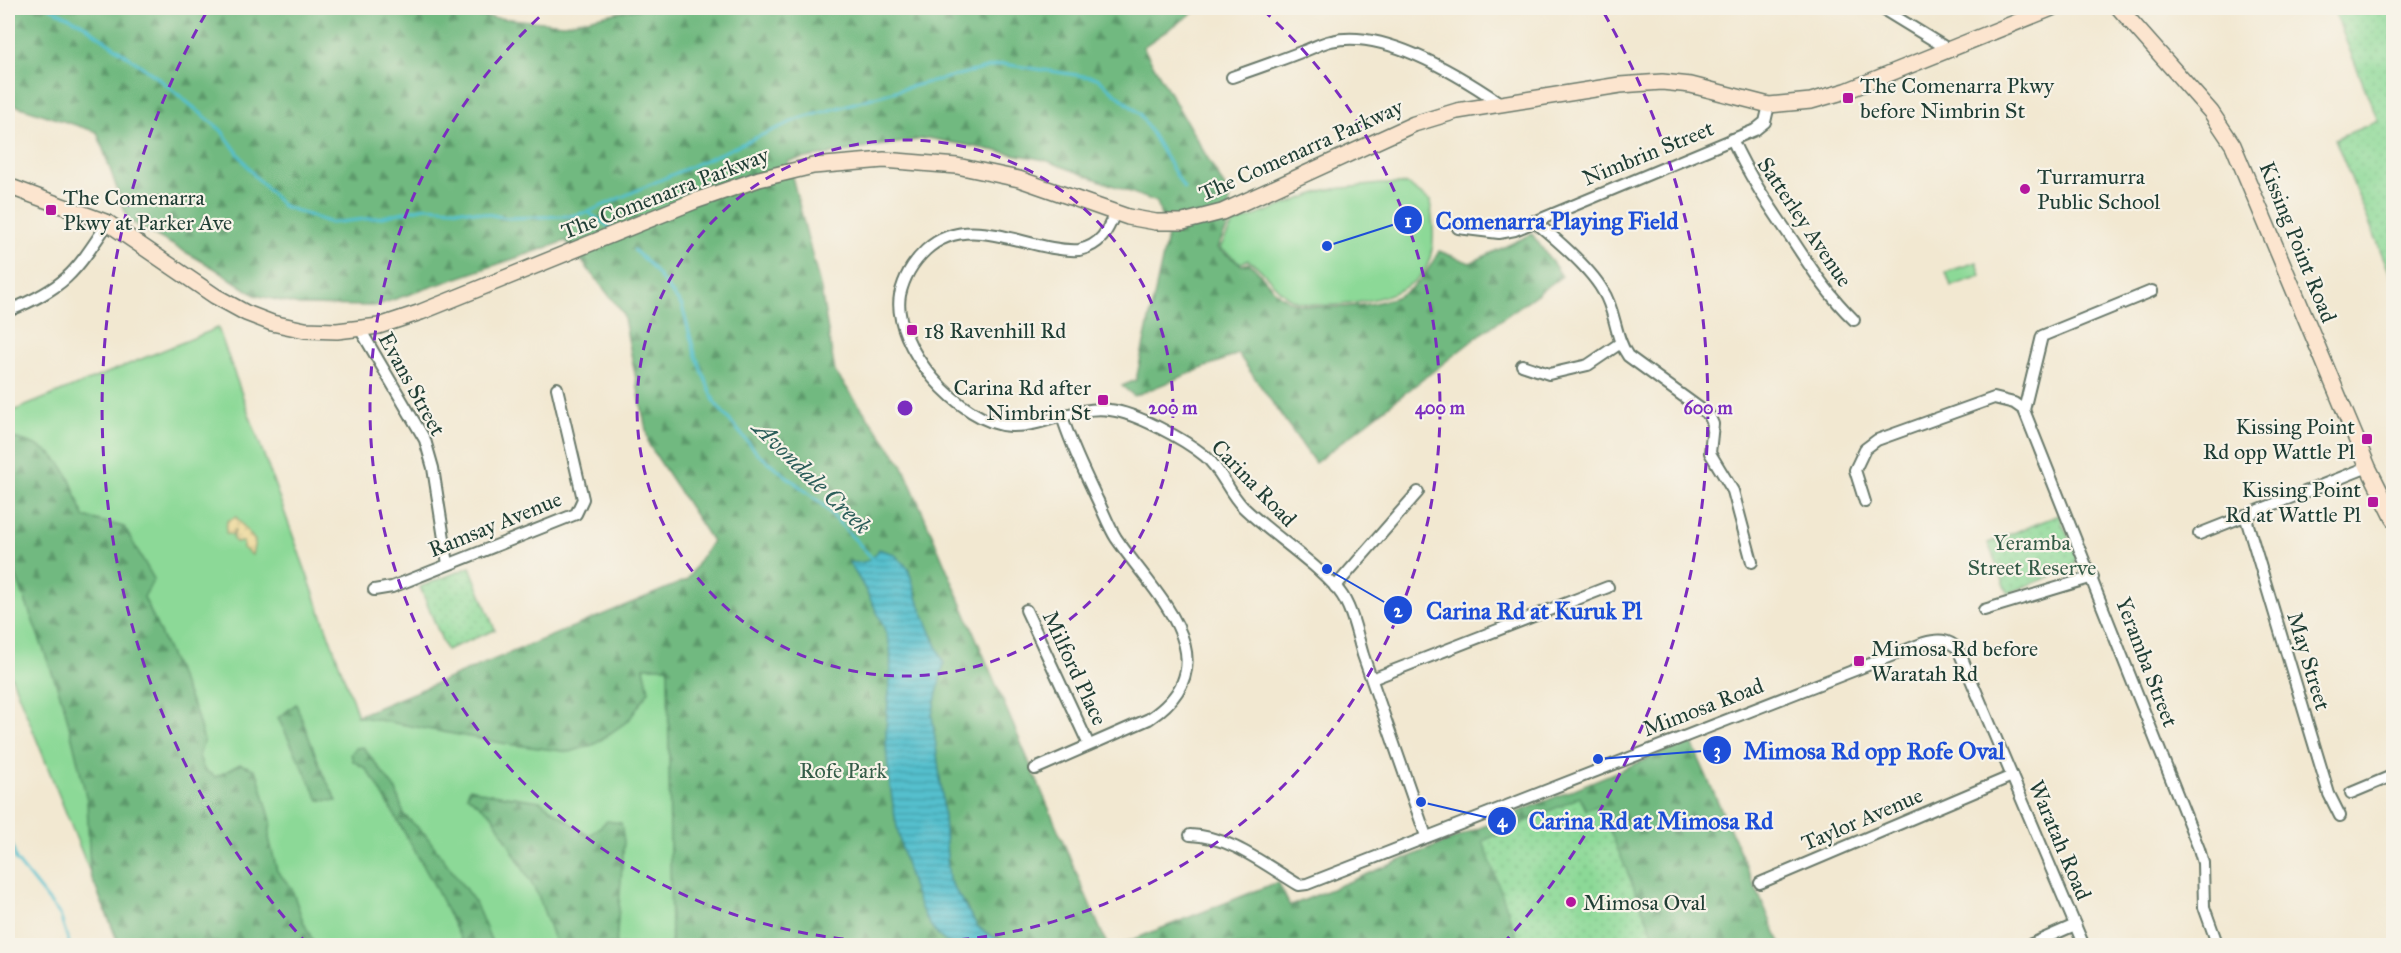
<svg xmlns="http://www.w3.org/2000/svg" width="2401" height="953" font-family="'IM FELL Great Primer',serif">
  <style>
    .grass { fill: #8cd997; stroke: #568b66; stroke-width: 1.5 }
    .forest { fill: url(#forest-firs); stroke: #487b5a; stroke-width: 1.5 }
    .sand { fill: url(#sand-dots); stroke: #868c69; stroke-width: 1.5 }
    .park { fill: url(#park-dots); stroke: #568b66; stroke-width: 1.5 }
    .water { fill: url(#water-rules); stroke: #3a7e81; stroke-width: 1.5 }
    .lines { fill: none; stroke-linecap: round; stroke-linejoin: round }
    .stream { stroke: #54c0ce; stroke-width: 3 }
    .minor-casing { stroke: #69796b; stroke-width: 14 }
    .secondary-casing { stroke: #69796b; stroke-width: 18 }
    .minor { stroke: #fff; stroke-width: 10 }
    .secondary { stroke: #fce5cf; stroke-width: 15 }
    .ring { fill: none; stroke: #7b2cbf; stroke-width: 3; stroke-dasharray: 10 8 }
    .poi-dot { fill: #b5179e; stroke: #f7f3e8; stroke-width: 2 }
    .labels { text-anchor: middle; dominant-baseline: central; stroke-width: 4.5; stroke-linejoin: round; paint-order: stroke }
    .poi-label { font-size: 22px; fill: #1f3d34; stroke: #f7f3e8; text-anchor: start }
    .street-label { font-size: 22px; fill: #1f3d34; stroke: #f7f3e8 }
    .park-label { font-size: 22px; fill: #355c48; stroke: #f7f3e8 }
    .water-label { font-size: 24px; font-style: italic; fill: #2c5e5a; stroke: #f7f3e8 }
    .centre { fill: #7b2cbf; stroke: #f7f3e8; stroke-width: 3 }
    .ring-label { font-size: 18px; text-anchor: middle; font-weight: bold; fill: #7b2cbf; stroke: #f7f3e8; stroke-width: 4.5; stroke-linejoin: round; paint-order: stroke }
    .leader { fill: none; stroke: #1d4ed8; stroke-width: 2 }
    .callout-dot { fill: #1d4ed8; stroke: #f7f3e8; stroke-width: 2 }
    .mark-label { font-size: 18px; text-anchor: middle; font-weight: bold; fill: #fff }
    .callout-label { font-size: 24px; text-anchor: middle; font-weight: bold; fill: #1d4ed8; stroke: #f7f3e8; stroke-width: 4.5; stroke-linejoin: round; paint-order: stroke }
  </style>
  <defs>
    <pattern id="forest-firs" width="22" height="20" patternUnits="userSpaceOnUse" patternTransform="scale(1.5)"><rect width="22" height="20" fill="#71b980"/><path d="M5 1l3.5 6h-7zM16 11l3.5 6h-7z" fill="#5c986a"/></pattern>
    <pattern id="sand-dots" width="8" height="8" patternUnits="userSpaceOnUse" patternTransform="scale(1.5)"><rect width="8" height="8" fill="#eeda9e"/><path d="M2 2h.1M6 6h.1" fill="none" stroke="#ccbc89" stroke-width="1.8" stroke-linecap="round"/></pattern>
    <pattern id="park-dots" width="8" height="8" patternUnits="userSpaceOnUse" patternTransform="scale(1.5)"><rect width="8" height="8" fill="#8cd997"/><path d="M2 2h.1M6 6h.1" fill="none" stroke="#78bb83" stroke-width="1.8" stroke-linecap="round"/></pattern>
    <pattern id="water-rules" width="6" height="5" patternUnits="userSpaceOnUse" patternTransform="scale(1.5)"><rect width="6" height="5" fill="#54c0ce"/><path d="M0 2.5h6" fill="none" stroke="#459da8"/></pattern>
  </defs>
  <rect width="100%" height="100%" fill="#f7f3e8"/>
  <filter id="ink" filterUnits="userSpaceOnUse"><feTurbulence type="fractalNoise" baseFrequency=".0167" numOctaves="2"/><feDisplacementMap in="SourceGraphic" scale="12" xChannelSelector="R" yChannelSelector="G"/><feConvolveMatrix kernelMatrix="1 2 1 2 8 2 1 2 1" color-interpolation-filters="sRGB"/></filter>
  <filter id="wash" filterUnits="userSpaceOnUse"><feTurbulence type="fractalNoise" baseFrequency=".008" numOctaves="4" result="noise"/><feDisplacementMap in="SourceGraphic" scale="24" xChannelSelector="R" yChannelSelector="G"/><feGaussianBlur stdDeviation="1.35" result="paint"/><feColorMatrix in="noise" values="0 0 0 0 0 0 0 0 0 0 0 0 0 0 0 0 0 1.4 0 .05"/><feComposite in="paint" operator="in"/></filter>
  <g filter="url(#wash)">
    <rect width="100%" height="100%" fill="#f2e8d1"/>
    <g class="grass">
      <path d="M 1381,184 L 1407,184 L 1430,201 C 1433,223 1437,246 1426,268 C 1409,301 1323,314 1291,299 C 1273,289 1266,270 1248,260 L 1241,263 L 1220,248 L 1233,224 L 1325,190 Z"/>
      <polygon points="1977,262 1981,276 1951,286 1946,272"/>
      <polygon points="218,328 358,716 911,488 1107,945 119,945 8,668 8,413"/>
    </g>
    <g class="forest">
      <path d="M 8,8 L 469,8 L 476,16 L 564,24 L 639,8 L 1200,8 L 1143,47 L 1229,195 L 1230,223 L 1217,248 L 1242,265 L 1249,263 C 1263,274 1274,296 1292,302 C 1319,312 1379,307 1404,293 C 1421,283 1430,267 1439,251 L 1470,263 L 1532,234 L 1562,276 L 1481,334 L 1315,463 L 1238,354 L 1134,396 L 1122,386 L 1136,380 L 1167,237 L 1157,202 L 1045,160 L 928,138 L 788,161 L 821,290 L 835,372 L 902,464 L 1107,945 L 671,945 L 668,667 L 644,667 L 649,691 L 629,720 L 595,744 L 570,752 L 507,744 L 357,716 L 687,580 L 712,541 L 649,445 L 623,313 L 566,241 L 375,306 L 299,305 L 255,295 L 214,268 L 128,220 L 97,132 L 8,103 Z"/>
      <path d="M 8,437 C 62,447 67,470 84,517 L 124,527 L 154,579 L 144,597 L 196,713 L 204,741 L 199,756 L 204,770 L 216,777 L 240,764 L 254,769 L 258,775 L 271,821 L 269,838 L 277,871 L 291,887 L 303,921 L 315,945 L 235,946 L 208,941 L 203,946 L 120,945 L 90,874 L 87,800 L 64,705 L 8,554 Z"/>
      <polygon points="296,704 323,774 337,801 319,800 278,718"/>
      <polygon points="1691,741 1781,945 1117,946 1278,882 1290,906"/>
      <polygon points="363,747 396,790 404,815 425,834 475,902 493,945 464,945 433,883 375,781 365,768 353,761 351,754 356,748"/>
      <polygon points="470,788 485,793 540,801 589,836 607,821 621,823 624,841 616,945 556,945 538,895 492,815 467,795"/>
    </g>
    <polygon class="sand" points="236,517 255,541 252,555 243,548 243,542 236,542 233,539 235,529 232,535 226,533 227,521"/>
    <g class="park">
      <polygon points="2333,8 2393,8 2393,281 2335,139 2378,121"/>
      <polygon points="2059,515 2077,557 2073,568 2008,593 1988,543"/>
      <polygon points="470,567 495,630 446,650 420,587"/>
      <polygon points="1580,797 1586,810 1599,805 1658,945 1520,945 1483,841"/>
    </g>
    <path class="water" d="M 879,549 L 894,554 L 908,568 L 920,606 L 944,663 L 932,715 L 942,793 L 949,880 L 978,927 L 1006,945 C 990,946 970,949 955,946 C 908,934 887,783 886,741 C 885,711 893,677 890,649 C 888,628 861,581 849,562 C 863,564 872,562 879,549 Z"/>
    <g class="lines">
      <g class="stream">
        <polyline points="50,8 81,23 158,78 221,130 254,175 283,206 331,223 383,217 425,207 466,210 507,218 570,216 588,212 612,229"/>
        <polyline points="588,212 796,120 913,86 1003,64 1097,78 1140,114 1184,188"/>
        <polyline points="634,250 651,266 682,306 695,354 715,403 758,454 821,503 873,559"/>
        <polyline points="8,831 16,860 60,915 70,946"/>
      </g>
    </g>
  </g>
  <g filter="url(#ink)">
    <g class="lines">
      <defs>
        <g id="minor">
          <polyline points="1881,8 1948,49"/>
          <path d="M 1232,77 C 1255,69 1278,61 1301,52 C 1311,49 1321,43 1331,41 C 1383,28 1459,75 1500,103"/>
          <path d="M 1732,139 C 1748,175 1770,207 1792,239 C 1811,268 1829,296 1854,320"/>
          <path d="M 1115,213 C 1107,232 1101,245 1079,250 C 1029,253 970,209 926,250 C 912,263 904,277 900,295 C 891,345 961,424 1011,426 C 1045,427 1076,405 1110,410 C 1136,413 1184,439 1205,456 C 1221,469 1228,492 1243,507 C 1271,534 1315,562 1339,591 C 1352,607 1357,635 1363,655 C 1384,715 1405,776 1426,836"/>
          <path d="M 1534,221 C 1555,238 1590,268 1603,291 C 1616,311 1614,336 1628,356 L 1709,415 L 1713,424 L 1710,453 L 1733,491 L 1752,562"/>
          <polyline points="1458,228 1499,233 1515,230 1755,130 1765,122 1769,105"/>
          <path d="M 8,311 C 66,287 74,274 108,223"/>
          <polyline points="360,329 425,440 433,468 448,564"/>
          <polyline points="1522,365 1549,374 1588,365 1619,344"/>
          <polyline points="2024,410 2042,336 2152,291"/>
          <polyline points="1865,502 1855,470 1865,449 1877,440 1994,398 2014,403 2024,410 2199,849 2203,863 2204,907 2218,946"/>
          <polyline points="2245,515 2329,794 2340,816"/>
          <polyline points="2199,534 2368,467"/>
          <polyline points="1335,587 1418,492"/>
          <polyline points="374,590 392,587 576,514 583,499 557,388"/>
          <polyline points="1026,610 1088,743"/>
          <polyline points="1984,610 2093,577"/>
          <polyline points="1372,679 1608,587"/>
          <path d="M 1035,769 L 1149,719 C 1234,662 1154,594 1116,538 C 1109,527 1104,513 1098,501 C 1085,473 1071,446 1062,416"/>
          <polyline points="2351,793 2394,775"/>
          <path d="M 1190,835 C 1230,836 1265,865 1299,885 L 1307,884 L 1924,643 C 1938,639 1948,639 1958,649 L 2084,946"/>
          <polyline points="1760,883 2012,776"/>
          <polyline points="2027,946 2075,925"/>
        </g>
        <g id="secondary">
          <polyline points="2119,8 2211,112 2233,145 2368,467 2394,519"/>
          <polyline points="8,186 108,223 215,296 246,313 272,323 305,330 337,331 379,326 421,312 695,201 759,179 813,166 884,160 957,166 1019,179 1128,217 1156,222 1183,222 1222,212 1414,124 1457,111 1620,85 1662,82 1691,85 1769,105 1811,101 1846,91 2052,8"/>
        </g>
      </defs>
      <use href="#minor" class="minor-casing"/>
      <use href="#secondary" class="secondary-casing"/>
      <use href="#minor" class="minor"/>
      <use href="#secondary" class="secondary"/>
    </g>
  </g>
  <g class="ring">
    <circle cx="905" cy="408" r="268"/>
    <path d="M1263 10A535 535 0 1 1 547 10"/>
    <path d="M308 945A803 803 0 0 1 206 13M1604 13A803 803 0 0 1 1502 945"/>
  </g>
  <g class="poi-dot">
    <rect x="1842" y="92" width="12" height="12" rx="3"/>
    <circle cx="2025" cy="189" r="6"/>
    <rect x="45" y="204" width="12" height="12" rx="3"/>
    <rect x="906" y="324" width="12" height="12" rx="3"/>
    <rect x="1097" y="394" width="12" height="12" rx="3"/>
    <rect x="2361" y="433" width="12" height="12" rx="3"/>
    <rect x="2367" y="496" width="12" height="12" rx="3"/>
    <rect x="1853" y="655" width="12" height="12" rx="3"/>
    <circle cx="1571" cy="902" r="6"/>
  </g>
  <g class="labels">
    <g class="poi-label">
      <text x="1860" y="85">The Comenarra Pkwy<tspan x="1860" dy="25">before Nimbrin St</tspan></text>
      <text x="2037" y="176">Turramurra<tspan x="2037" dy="25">Public School</tspan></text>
      <text x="63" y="197">The Comenarra<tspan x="63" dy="25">Pkwy at Parker Ave</tspan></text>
      <text x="924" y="330">18 Ravenhill Rd</text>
      <text x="1091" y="387" text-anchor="end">Carina Rd after<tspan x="1091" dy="25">Nimbrin St</tspan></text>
      <text x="2355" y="426" text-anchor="end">Kissing Point<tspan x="2355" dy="25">Rd opp Wattle Pl</tspan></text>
      <text x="2361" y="489" text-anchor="end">Kissing Point<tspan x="2361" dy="25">Rd at Wattle Pl</tspan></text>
      <text x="1871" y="648">Mimosa Rd before<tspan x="1871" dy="25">Waratah Rd</tspan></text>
      <text x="1583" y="902">Mimosa Oval</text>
    </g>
    <g class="street-label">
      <text transform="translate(1301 150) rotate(-24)">The Comenarra Parkway</text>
      <text transform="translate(1648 153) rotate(-22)">Nimbrin Street</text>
      <text transform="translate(665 193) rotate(-21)">The Comenarra Parkway</text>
      <text transform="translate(1805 222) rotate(56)">Satterley Avenue</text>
      <text transform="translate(2298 242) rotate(68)">Kissing Point Road</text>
      <text transform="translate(412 384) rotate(61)">Evans Street</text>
      <text transform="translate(1254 483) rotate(46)">Carina Road</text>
      <text transform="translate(495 524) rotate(-22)">Ramsay Avenue</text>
      <text transform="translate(2309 661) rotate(73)">May Street</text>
      <text transform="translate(2147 662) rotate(69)">Yeramba Street</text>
      <text transform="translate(1075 668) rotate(65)">Milford Place</text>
      <text transform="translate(1703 707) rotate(-21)">Mimosa Road</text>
      <text transform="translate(1862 819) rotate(-23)">Taylor Avenue</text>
      <text transform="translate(2060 840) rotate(67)">Waratah Road</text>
    </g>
    <g class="park-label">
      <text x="2032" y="542">Yeramba<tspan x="2032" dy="25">Street Reserve</tspan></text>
      <text x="843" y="770">Rofe Park</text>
    </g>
    <g class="water-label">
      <text transform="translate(812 477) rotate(44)">Avondale Creek</text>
    </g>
  </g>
  <circle cx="905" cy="408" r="9" class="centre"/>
  <g class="ring-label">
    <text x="1173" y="414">200 m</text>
    <text x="1440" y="414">400 m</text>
    <text x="1708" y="414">600 m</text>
  </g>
  <path class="leader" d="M1327 246L1408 220M1327 569L1398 610M1598 759L1717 750M1421 802L1502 821"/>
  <g class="callout-dot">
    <circle cx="1327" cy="246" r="6"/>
    <circle cx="1327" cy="569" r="6"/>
    <circle cx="1598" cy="759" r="6"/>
    <circle cx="1421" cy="802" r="6"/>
    <circle cx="1408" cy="220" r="15"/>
    <circle cx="1398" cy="610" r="15"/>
    <circle cx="1717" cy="750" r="15"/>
    <circle cx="1502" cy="821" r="15"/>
  </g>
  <g class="mark-label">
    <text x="1408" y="227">1</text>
    <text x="1398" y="617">2</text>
    <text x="1717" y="757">3</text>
    <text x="1502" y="827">4</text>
  </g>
  <g class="callout-label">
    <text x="1557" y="229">Comenarra Playing Field</text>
    <text x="1534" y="619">Carina Rd at Kuruk Pl</text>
    <text x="1874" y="759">Mimosa Rd opp Rofe Oval</text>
    <text x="1651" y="829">Carina Rd at Mimosa Rd</text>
  </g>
  <rect width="2401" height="953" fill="none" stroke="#f7f3e8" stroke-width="30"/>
</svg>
